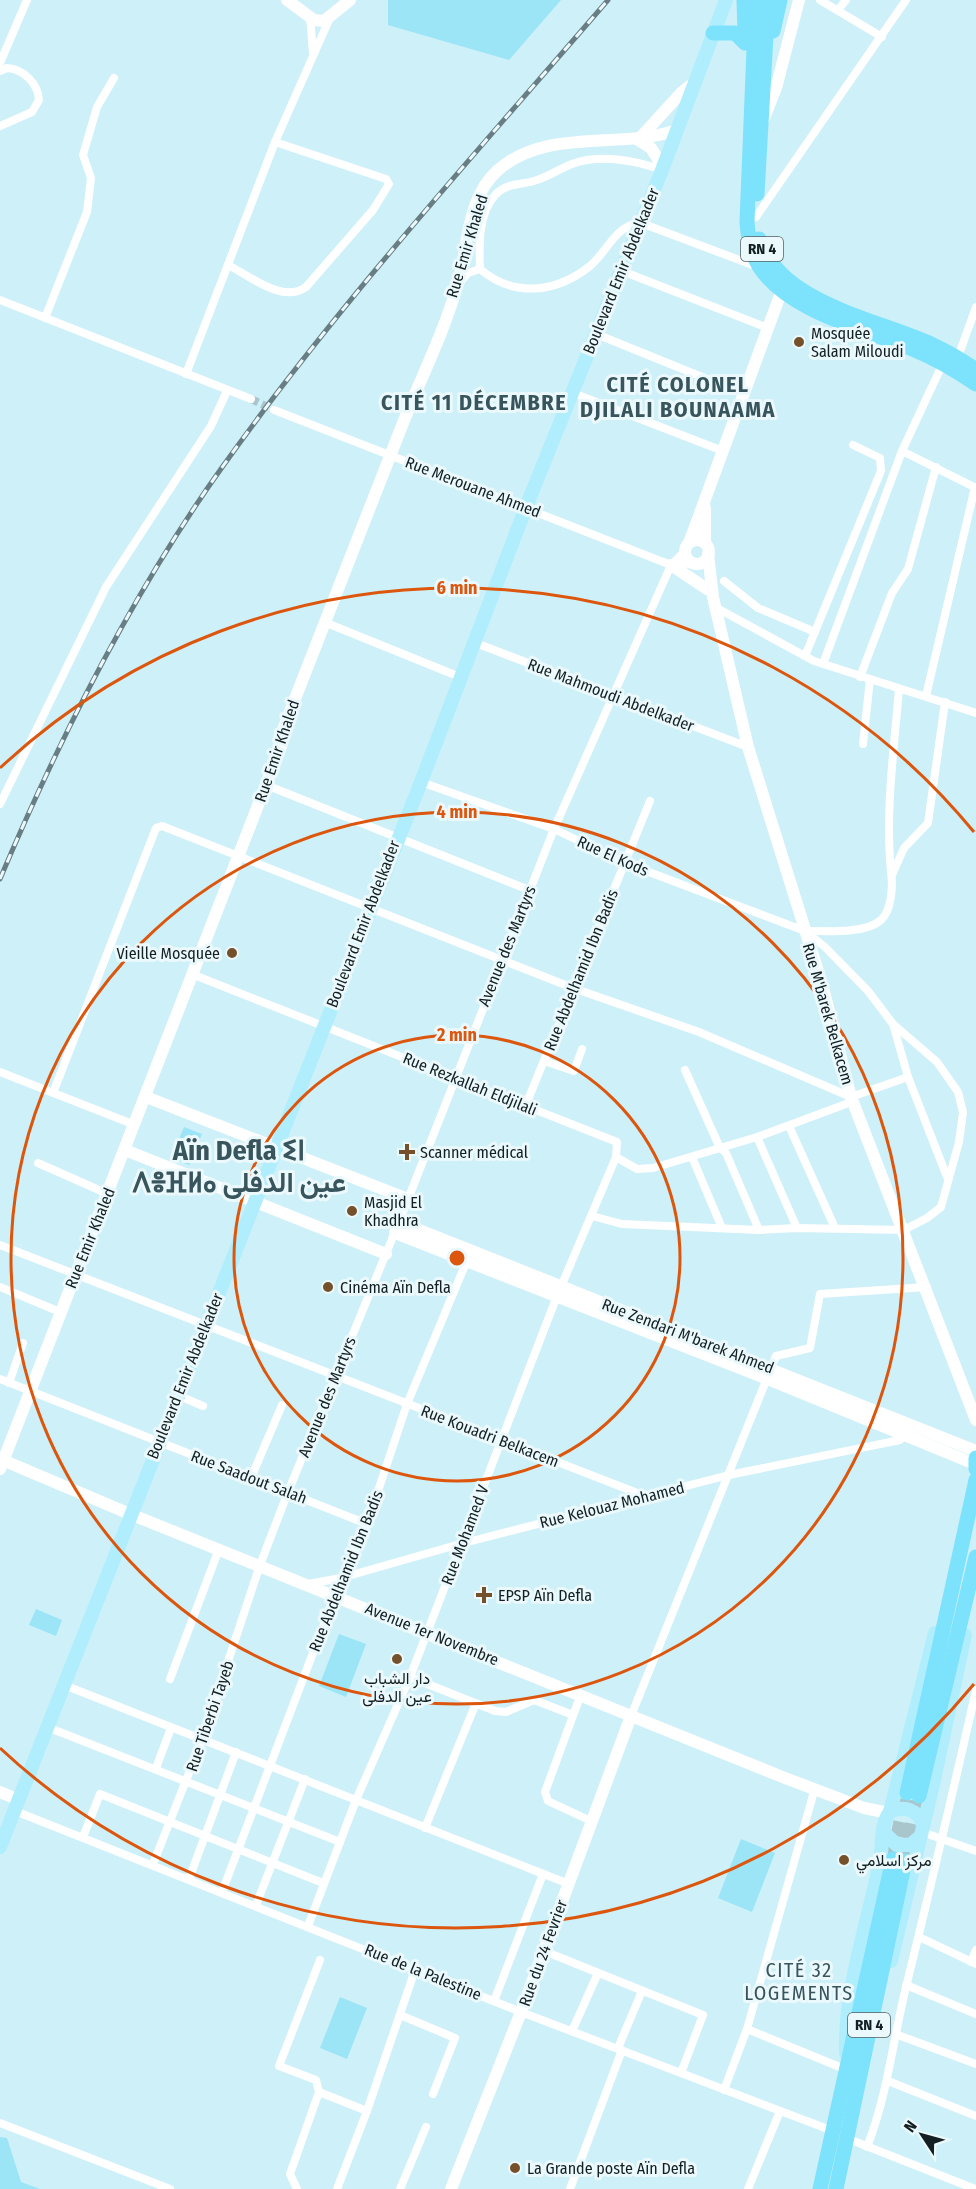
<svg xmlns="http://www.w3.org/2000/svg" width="976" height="2189" font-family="'Fira Sans Condensed',Vazirmatn,'Noto Sans Tifinagh',sans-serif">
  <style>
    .green { fill: #9be5f7 }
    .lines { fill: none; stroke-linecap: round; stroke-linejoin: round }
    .street-tunnel { stroke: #a9c6cd; stroke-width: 8; stroke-dasharray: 8 4; stroke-linecap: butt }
    .highway-tunnel { stroke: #a9c6cd; stroke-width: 15; stroke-dasharray: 15 8; stroke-linecap: butt }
    .street { stroke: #fff; stroke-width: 8 }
    .secondary { stroke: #fff; stroke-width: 12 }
    .primary { stroke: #b1eefd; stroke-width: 14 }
    .highway { stroke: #7de2fb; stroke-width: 15 }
    .rail-casing { stroke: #687e84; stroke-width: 5 }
    .rail { stroke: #ebf9fc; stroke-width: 3; stroke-dasharray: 9; stroke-linecap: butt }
    .ring { fill: none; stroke: #dd560d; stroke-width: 3 }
    .poi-dot { fill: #75512b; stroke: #ebf9fc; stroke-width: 2 }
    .labels { text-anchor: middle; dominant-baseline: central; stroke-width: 6; stroke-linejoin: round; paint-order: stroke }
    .shield { fill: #ebf9fc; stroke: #546063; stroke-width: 1.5 }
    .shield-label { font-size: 15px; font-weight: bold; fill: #131f22 }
    .street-label { font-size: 16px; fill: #131f22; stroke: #ebf9fc }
    .poi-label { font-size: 16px; fill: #131f22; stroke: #ebf9fc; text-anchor: start }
    .quarter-label { font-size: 20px; letter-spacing: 1.5px; fill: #38555d; stroke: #ebf9fc }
    .district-label { font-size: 22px; font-weight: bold; letter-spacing: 1.5px; fill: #38555d; stroke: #ebf9fc }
    .town-label { font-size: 28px; font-weight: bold; fill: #38555d; stroke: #ebf9fc }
    .centre { fill: #dd560d; stroke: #ebf9fc; stroke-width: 3 }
    .ring-label { font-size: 18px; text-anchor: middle; font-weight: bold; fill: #dd560d; stroke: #ebf9fc; stroke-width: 6; stroke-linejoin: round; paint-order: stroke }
  </style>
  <rect width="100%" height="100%" fill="#cef0f8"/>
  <g class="green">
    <polygon points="388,0 561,0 509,60 388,25"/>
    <polygon points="184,1127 202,1134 189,1165 171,1158"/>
    <polygon points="36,1609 62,1620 56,1636 29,1625"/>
    <polygon points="339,1634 366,1644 346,1697 319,1686"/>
    <polygon points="741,1839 775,1853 752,1912 718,1898"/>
    <polygon points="340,1997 367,2008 347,2059 320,2048"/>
    <polygon points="0,2137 7,2138 21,2182 40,2189 0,2189"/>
  </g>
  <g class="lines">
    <polyline class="street-tunnel" points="251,399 274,410"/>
    <g class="highway-tunnel">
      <polyline points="893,1859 907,1793"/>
      <polyline points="905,1861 919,1796"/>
    </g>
    <g class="street">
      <polyline points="820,0 882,37"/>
      <polyline points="838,10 846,0"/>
      <polyline points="310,16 313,54"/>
      <polyline points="0,63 27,0"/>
      <path d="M 0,71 L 7,68 C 23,69 38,83 39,100 L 32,112 L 0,126"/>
      <polyline points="756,217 906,0"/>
      <path d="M 228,265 C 250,276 283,304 306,287 L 373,210 L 389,184 L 386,179 L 275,142"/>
      <path d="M 480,269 C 479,244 478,213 496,194 C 507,183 520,185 534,181 C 548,177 559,169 572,164 C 600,154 635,160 662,170"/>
      <polyline points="622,271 768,328"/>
      <path d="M 460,282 L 468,273 L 480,269 C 514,298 556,293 590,266 C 608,251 615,225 641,223 L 758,267"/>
      <polyline points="0,300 251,399"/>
      <polyline points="45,318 87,212 91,178 83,155 97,107 114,78"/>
      <polyline points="596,334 744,394"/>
      <polyline points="958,357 976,307"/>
      <polyline points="186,374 275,142 329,20"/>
      <polyline points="573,393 723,451"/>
      <polyline points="274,410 671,565"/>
      <polyline points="902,451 976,488"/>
      <polyline points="672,565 695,563"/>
      <polyline points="724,581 758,608 815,632"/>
      <polyline points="715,607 814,661 976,713"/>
      <polyline points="324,622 460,677"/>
      <polyline points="473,642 748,747"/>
      <polyline points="805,656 881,471 880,458 853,445"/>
      <polyline points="823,664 902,451 943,363"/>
      <polyline points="860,677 892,593 908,569 936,467"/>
      <polyline points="926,696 975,487"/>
      <polyline points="863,744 870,679"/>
      <polyline points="421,782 554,829 625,863 805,931 825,947 868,991 893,1024 937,1062 958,1092 963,1112 959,1142 941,1207 927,1218 904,1230 797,1228 759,1230 622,1224 592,1216"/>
      <polyline points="266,785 529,890"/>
      <polyline points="0,804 106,587 211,426 227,391"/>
      <polyline points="892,875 904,848 928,823 945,702"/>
      <path d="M 805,931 C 825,931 866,934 881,920 C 892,910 893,885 891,872 C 885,811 894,750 899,689"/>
      <polyline points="194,975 617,1142 616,1157 557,1296 410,1677 356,1800 308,1926"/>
      <polyline points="893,1024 908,1077 947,1177"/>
      <polyline points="544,1061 574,1071 582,1049"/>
      <polyline points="685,1070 720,1148 726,1153 759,1230"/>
      <polyline points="0,1072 135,1125"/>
      <polyline points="53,1093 156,828 162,826 573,988 699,1032 851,1097 908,1077"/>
      <polyline points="525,1107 650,801"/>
      <polyline points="789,1126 835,1228"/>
      <polyline points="757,1137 797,1228"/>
      <polyline points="616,1157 637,1169 653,1168 757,1137 854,1101"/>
      <polyline points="692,1157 722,1228"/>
      <polyline points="38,1163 108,1194"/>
      <polyline points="0,1245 645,1496"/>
      <polyline points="0,1287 60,1312"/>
      <polyline points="0,1379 367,1524"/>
      <polyline points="9,1383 23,1343"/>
      <polyline points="177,1395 203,1406"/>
      <polyline points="251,1478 282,1405"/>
      <polyline points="308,1584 341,1578 460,1544 729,1475 900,1440 904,1430"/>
      <polyline points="410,1677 495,1711 506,1712 534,1700 573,1715"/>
      <polyline points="170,1679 219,1549"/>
      <polyline points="64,1685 569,1884"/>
      <polyline points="581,1694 545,1792 548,1801 593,1822"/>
      <polyline points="631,1716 776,1356 810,1348 820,1294 927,1287"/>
      <polyline points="47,1727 340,1842"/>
      <polyline points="156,1768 171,1728"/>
      <polyline points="15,1811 521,2012 833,2131"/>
      <polyline points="425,1828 476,1703"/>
      <polyline points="922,1832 976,1851"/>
      <polyline points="83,1837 100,1794 323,1883"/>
      <polyline points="153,1864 202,1740 260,1565 288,1492 399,1222 554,829 671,565 685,551"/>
      <polyline points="189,1879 236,1752"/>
      <polyline points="222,1892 335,1595 367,1524 407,1404 468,1258"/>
      <polyline points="256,1905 305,1779"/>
      <polyline points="919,1937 976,1964"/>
      <polyline points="544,1951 703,2015 681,2073"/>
      <polyline points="320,1960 279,2066 316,2080 319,2092 367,2111"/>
      <polyline points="971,1962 976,1950"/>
      <polyline points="906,1985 976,2014"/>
      <polyline points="494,2001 543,1874"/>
      <polyline points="400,2015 455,2038 433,2094"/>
      <polyline points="747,2029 847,2070"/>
      <polyline points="572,2031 598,1973"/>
      <polyline points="898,2035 976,2064"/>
      <polyline points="618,2048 642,1991"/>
      <polyline points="888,2081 976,2116"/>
      <polyline points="724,2090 747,2029 815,1788"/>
      <polyline points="0,2123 170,2189"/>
      <polyline points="846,2138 975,2189"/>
      <path d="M 867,2147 C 888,2094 893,2038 907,1983 C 931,1885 954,1788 976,1690"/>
      <polyline points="297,2189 290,2174 319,2092"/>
      <polyline points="337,2189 367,2111 415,1970"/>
      <polyline points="400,2189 426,2127"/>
      <polyline points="570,2189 622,2050"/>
      <polyline points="748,2189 780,2111"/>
    </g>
    <g class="secondary">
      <polyline points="287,0 314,20 324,21 350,0"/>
      <polyline points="764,118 776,88 799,0"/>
      <polyline points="639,139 681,93 696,81"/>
      <polyline points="638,140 651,148 663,167"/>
      <circle cx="697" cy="552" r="12"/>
      <polyline points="689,543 782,290"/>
      <polyline points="705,543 705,508"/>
      <polyline points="708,554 713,597 748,747 822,984 851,1097 976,1420"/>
      <polyline points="671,565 707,589"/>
      <polyline points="146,1097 408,1199"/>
      <polyline points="125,1150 386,1254"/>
      <polyline points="399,1222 976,1451"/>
      <polyline points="395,1233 765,1378 975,1464"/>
      <polyline points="0,1459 130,1514 785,1778 864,1808 889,1813"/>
      <path d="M 0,1469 L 283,741 L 284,727 C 323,625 364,524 403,423 C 421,378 445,330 458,283 C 468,246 467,197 498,170 C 547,127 620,150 677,130"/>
      <polyline points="0,1792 19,1800"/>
      <polyline points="451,2189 521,2012 631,1716"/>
    </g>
    <g class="primary">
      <polyline points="890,1812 935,1633"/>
      <polyline points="884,1833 897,1845 910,1845 920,1837"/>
      <polyline points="0,1847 421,782 526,507 662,170 726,0"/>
      <polyline points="891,1961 933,1785 965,1635"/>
      <path d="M 846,2053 C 844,1988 868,1924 880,1861 C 883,1845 880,1824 890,1812 C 905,1805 918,1810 923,1825"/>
    </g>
    <g class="highway">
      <polyline points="744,0 745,33"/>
      <path d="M 756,0 L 747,222 C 748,237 751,253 759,266 C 788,312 868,330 915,350 C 937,359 957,371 976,384"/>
      <polyline points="773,31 780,0"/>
      <polyline points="713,33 735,33 745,43"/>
      <polyline points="757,194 768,0"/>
      <path d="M 759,239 C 780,304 877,319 933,345 C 948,352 962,360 976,370"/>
      <polyline points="976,1458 976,1469"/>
      <polyline points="907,1793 976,1480"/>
      <polyline points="919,1796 976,1557"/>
      <polyline points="820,2189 893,1859"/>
      <polyline points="836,2189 905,1861"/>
    </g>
    <defs>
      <path id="rail" d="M 0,879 C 60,737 133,592 223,466 C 340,302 477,152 608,0"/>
    </defs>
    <use href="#rail" class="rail-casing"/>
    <use href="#rail" class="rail"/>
  </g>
  <g class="ring">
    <circle cx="457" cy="1258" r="223"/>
    <circle cx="457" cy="1258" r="446"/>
    <path d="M974 1684A670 670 0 0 1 0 1748M0 768A670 670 0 0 1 974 832"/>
  </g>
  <g class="poi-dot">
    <circle cx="799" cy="342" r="6"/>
    <circle cx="232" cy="953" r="6"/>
    <path d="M404 1143h6v6h6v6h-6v6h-6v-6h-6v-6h6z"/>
    <circle cx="352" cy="1211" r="6"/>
    <circle cx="328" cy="1287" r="6"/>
    <path d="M481 1586h6v6h6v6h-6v6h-6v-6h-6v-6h6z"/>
    <circle cx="397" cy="1659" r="6"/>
    <circle cx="844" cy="1860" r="6"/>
    <circle cx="515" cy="2168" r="6"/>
  </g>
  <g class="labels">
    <g class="shield">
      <rect x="741" y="237" width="42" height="24" rx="4.5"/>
      <rect x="848" y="2013" width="42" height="24" rx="4.5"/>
    </g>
    <g class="shield-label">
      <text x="762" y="249">RN 4</text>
      <text x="869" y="2025">RN 4</text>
    </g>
    <g class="street-label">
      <text transform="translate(467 246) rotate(-73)">Rue Emir Khaled</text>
      <text transform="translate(621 271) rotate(-68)">Boulevard Emir Abdelkader</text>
      <text transform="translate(473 487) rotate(21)">Rue Merouane Ahmed</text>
      <text transform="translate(611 695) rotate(21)">Rue Mahmoudi Abdelkader</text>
      <text transform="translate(277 751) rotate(-71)">Rue Emir Khaled</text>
      <text transform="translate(613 856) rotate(24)">Rue El Kods</text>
      <text transform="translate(363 924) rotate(-69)">Boulevard Emir Abdelkader</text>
      <text transform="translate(507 946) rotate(-68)">Avenue des Martyrs</text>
      <text transform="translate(581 970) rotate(-68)">Rue Abdelhamid Ibn Badis</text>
      <text transform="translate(828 1014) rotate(74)">Rue M'barek Belkacem</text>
      <text transform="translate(470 1084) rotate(22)">Rue Rezkallah Eldjilali</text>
      <text transform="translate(90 1238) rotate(-68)">Rue Emir Khaled</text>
      <text transform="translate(688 1336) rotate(21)">Rue Zendari M'barek Ahmed</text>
      <text transform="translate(185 1376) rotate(-68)">Boulevard Emir Abdelkader</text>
      <text transform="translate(327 1397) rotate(-68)">Avenue des Martyrs</text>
      <text transform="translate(490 1436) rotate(21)">Rue Kouadri Belkacem</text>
      <text transform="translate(249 1477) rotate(21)">Rue Saadout Salah</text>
      <text transform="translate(612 1505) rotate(-14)">Rue Kelouaz Mohamed</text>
      <text transform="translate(465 1535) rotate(-69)">Rue Mohamed V</text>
      <text transform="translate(346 1571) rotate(-68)">Rue Abdelhamid Ibn Badis</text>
      <text transform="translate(432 1634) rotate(22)">Avenue 1er Novembre</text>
      <text transform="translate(210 1716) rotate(-71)">Rue Tiberbi Tayeb</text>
      <text transform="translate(543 1953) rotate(-70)">Rue du 24 Fevrier</text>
      <text transform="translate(423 1972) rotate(22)">Rue de la Palestine</text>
    </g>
    <g class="poi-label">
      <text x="811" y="333">Mosquée<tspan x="811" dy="18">Salam Miloudi</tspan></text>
      <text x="220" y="953" text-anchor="end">Vieille Mosquée</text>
      <text x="420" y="1152">Scanner médical</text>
      <text x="364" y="1202">Masjid El<tspan x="364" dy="18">Khadhra</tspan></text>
      <text x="340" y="1287">Cinéma Aïn Defla</text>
      <text x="498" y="1595">EPSP Aïn Defla</text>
      <text x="397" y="1678" text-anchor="middle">دار الشباب<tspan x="397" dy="18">عين الدفلى</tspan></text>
      <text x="856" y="1860">مركز اسلامي</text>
      <text x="527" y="2168">La Grande poste Aïn Defla</text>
    </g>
    <g class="quarter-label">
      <text x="799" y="1970">CITÉ 32<tspan x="799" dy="23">LOGEMENTS</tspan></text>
    </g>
    <g class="district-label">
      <text x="678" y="384">CITÉ COLONEL<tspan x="678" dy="25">DJILALI BOUNAAMA</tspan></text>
      <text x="474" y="402">CITÉ 11 DÉCEMBRE</text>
    </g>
    <g class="town-label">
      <text x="239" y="1150">Aïn Defla ⵉⵏ<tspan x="239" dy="32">ⴷⴻⴼⵍⴰ عين الدفلى</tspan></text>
    </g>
  </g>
  <circle cx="457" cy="1258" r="9" class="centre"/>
  <g class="ring-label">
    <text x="457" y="594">6 min</text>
    <text x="457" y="818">4 min</text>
    <text x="457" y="1041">2 min</text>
  </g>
  <g transform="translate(922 2135) rotate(306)" stroke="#ebf9fc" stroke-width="4.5" paint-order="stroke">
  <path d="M0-4.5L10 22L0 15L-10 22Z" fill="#131f22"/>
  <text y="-9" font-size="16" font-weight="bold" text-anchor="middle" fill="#131f22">N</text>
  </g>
</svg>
